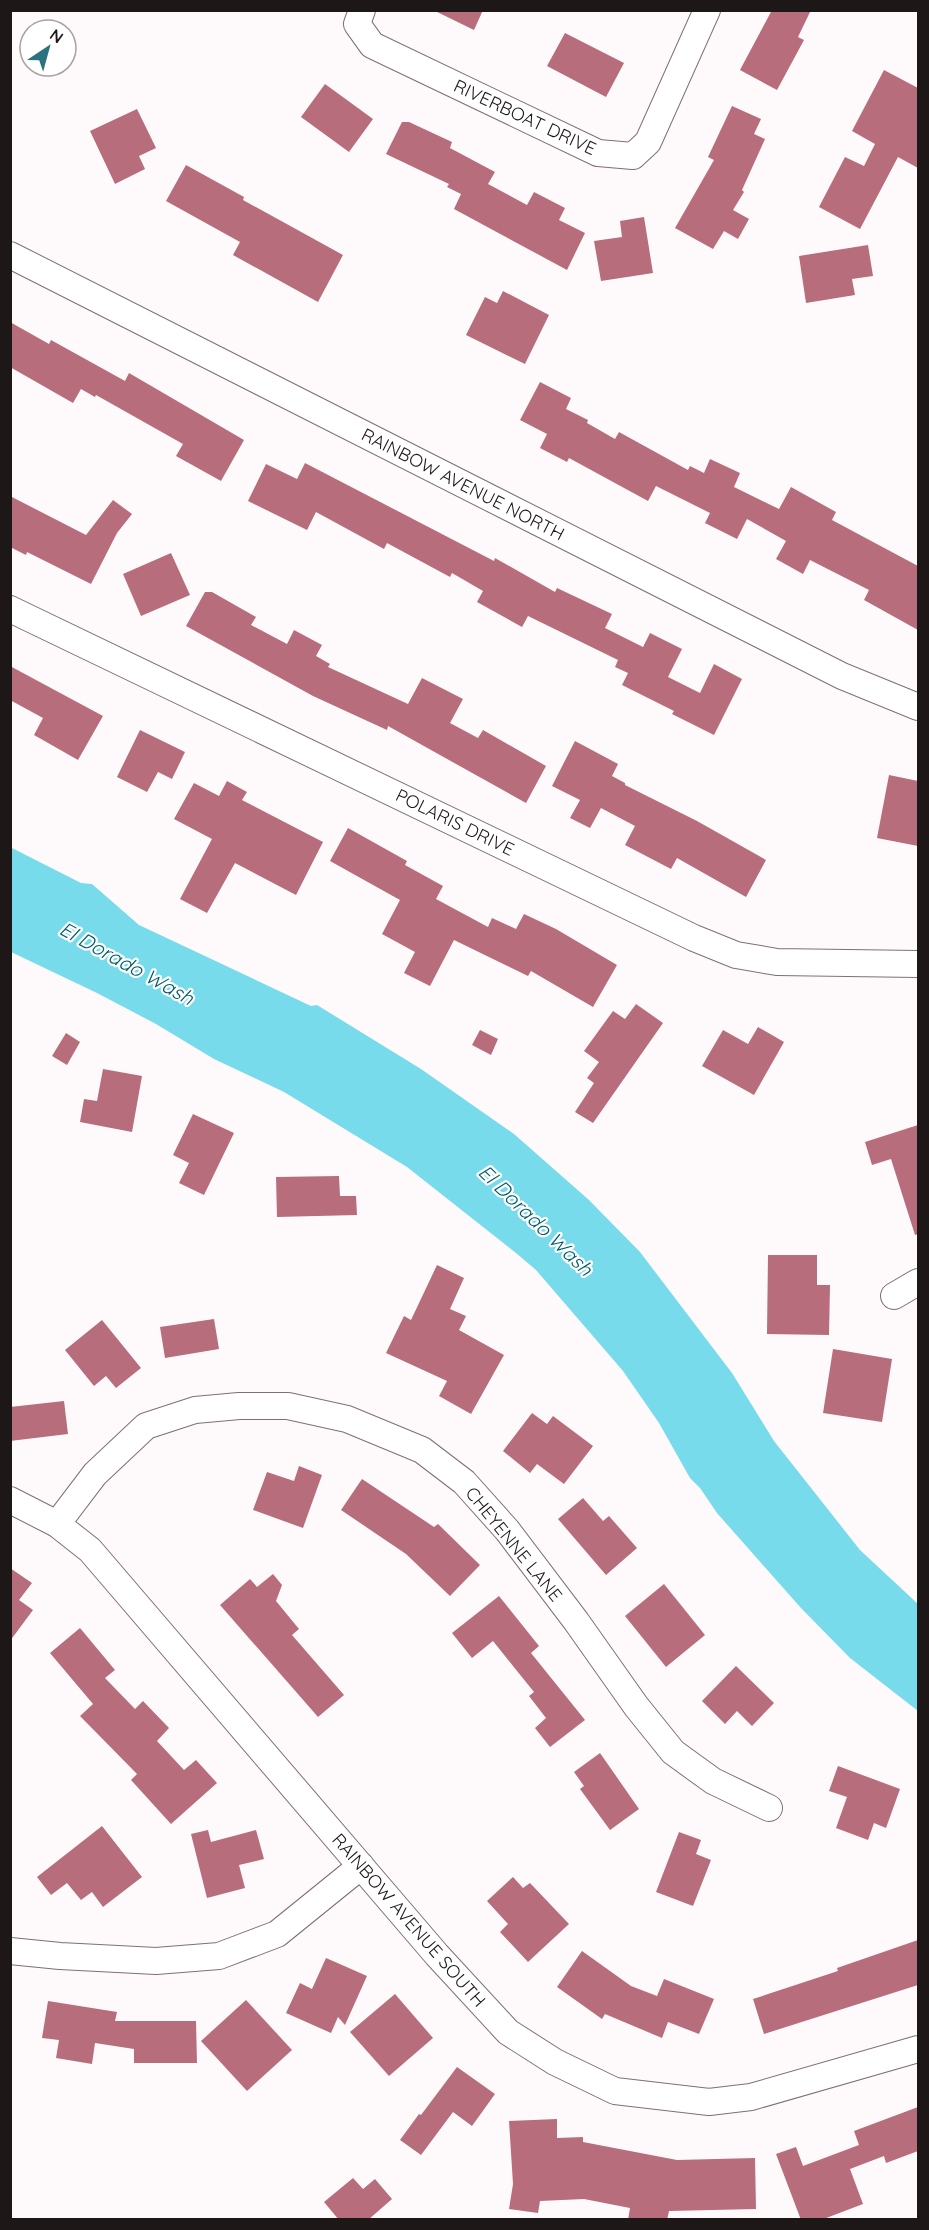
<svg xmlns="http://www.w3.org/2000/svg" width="929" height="2230" font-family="Quicksand,sans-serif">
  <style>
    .water { fill: #78dbeb }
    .building { fill: #b76d7c }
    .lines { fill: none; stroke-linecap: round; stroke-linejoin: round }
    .minor-casing { stroke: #806f71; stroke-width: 28 }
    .minor { stroke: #fff; stroke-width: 26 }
    .labels { text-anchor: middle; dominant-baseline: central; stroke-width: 4.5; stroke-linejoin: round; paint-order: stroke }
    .street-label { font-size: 18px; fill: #1e1718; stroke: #fff }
    .water-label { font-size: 20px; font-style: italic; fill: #025e69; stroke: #fff }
  </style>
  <rect width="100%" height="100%" fill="#fefafb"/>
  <polygon class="water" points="10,847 81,883 92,884 139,925 311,1006 317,1005 421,1069 514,1134 589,1200 640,1252 732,1373 774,1441 860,1550 918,1604 918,1711 850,1658 801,1608 717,1513 700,1488 690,1478 659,1423 623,1371 536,1270 516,1253 407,1167 284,1092 214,1059 156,1024 97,993 11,952"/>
  <g class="building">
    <polygon points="433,10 483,10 474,30"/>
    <polygon points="772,10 811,10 798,37 804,40 777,90 740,70"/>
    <polygon points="565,33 624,63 606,97 547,66"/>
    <polygon points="884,70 918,88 918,168 898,157 860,229 819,207 845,157 864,166 875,144 852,131"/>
    <polygon points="325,84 373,119 349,152 301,117"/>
    <polygon points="732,106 761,119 754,134 765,139 742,190 744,192 733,210 749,219 738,239 724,231 713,249 675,228 714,160 708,157"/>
    <polygon points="137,109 156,148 139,156 145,169 115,184 90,131"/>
    <polygon points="402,122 409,122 452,142 450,148 495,172 488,184 527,205 534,192 565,208 559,220 585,233 567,270 454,209 461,194 447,187 449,184 386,154"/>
    <polygon points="186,165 244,197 243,200 343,255 318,302 233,255 240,242 166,201"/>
    <polygon points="644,217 653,273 601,281 594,241 622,237 620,221"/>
    <polygon points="868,245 873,276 852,279 855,295 806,303 799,256"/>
    <polygon points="503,291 549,315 525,364 466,335 485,297 497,303"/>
    <polygon points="10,322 49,344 51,340 125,381 129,373 244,440 221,481 176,456 183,444 96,395 95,397 81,389 73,403 10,367"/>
    <polygon points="540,382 571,398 566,409 588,420 587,423 615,439 619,432 688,470 690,466 704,473 710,459 740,473 734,487 779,509 791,487 836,512 832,520 918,566 918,630 864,600 869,590 810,560 803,574 776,559 786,541 747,519 737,539 705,523 710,513 656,486 648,501 569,458 567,462 540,448 547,434 520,420"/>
    <polygon points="305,463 494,561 495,558 555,592 557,588 612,614 605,628 643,647 650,633 682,649 668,677 700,693 714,664 742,679 714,735 672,714 674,711 622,685 628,673 615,667 618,660 528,616 522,627 477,602 483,591 452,573 450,577 387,543 384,549 316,512 307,530 248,501 266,464 297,479"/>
    <polygon points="10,496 86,535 113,500 132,514 117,533 91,584 27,552 26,555 10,547"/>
    <polygon points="171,553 190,595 141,616 123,574"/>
    <polygon points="205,592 212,592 256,617 251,625 287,644 294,630 322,645 316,656 330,664 328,667 408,704 422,678 463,699 450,723 478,738 483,730 546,766 526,803 388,726 387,730 313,696 186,626"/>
    <polygon points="10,666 103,716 78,760 34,735 43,718 10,700"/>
    <polygon points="140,730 185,752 172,779 158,772 147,792 117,777"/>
    <polygon points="575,741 618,764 612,776 625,783 625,785 697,821 766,860 746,897 677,858 671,869 625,845 635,826 601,808 590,828 570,818 580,800 552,786"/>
    <polygon points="889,775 918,781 918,846 877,838"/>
    <polygon points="227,781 247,792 242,800 323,842 296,895 235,863 207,913 180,899 212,839 174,819 194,783 219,796"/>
    <polygon points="348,828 407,861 405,865 443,886 436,899 488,927 492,918 516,929 524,914 556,929 617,965 593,1007 531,971 528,976 454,940 430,986 404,973 415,952 382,934 400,900 330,861"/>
    <polygon points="636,1004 663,1023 593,1123 575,1112 594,1083 587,1078 599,1062 584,1051 613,1011 625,1019"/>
    <polygon points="758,1027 784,1042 754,1095 702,1066 723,1030 748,1044"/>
    <polygon points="480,1030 498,1039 491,1055 472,1045"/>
    <polygon points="66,1033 80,1042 67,1065 52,1056"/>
    <polygon points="103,1069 142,1076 132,1132 80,1122 84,1099 97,1101"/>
    <polygon points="193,1114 234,1133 204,1195 179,1183 189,1163 173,1155"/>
    <polygon points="918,1125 918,1234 915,1235 891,1159 872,1165 865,1142"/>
    <polygon points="339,1176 340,1196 356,1196 357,1215 277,1217 276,1177"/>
    <polygon points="768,1255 817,1255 817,1285 830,1285 829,1335 767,1334"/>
    <polygon points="437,1265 464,1278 450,1309 466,1316 459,1330 504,1355 471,1414 439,1396 447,1381 386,1353 404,1316 411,1320"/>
    <polygon points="214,1319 219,1349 165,1358 160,1327"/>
    <polygon points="102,1320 141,1368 116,1388 106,1376 94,1386 65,1350"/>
    <polygon points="833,1349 892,1359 882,1422 823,1413"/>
    <polygon points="64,1401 68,1434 10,1441 10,1407"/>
    <polygon points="532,1413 547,1424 553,1416 593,1446 564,1484 537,1464 530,1473 503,1451"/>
    <polygon points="299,1466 322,1475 303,1528 253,1510 267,1472 294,1481"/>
    <polygon points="362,1479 434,1527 438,1524 480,1565 450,1596 406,1554 341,1510"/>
    <polygon points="583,1498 603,1521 609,1516 637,1548 606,1575 558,1519"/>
    <polygon points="10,1568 32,1583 19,1600 33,1610 10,1641"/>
    <polygon points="273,1574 282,1585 276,1601 299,1629 292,1635 344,1695 318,1717 220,1605 250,1579 257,1587"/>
    <polygon points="664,1584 705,1635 666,1667 625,1616"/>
    <polygon points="499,1596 539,1646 531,1653 585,1720 550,1747 535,1728 546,1718 529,1696 534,1692 493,1641 472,1658 452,1633"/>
    <polygon points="80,1628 115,1670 105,1678 135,1709 143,1701 169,1728 157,1741 184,1770 196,1760 217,1783 171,1824 131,1780 137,1774 80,1716 93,1704 50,1653"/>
    <polygon points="736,1666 774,1703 752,1726 737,1711 725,1724 702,1701"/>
    <polygon points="600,1753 639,1809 610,1830 580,1789 584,1786 574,1772"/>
    <polygon points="838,1766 900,1789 886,1828 874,1823 868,1840 836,1828 847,1797 829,1791"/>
    <polygon points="102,1826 142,1877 103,1907 92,1892 81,1900 67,1883 51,1895 37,1877"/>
    <polygon points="208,1830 211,1842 256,1830 264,1859 239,1865 245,1888 207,1898 191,1834"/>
    <polygon points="679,1832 701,1840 696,1854 711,1860 693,1906 656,1892"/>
    <polygon points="513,1877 523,1888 530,1883 569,1924 528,1962 500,1932 508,1924 487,1901"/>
    <polygon points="918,1940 918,1985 764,2034 753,1999 838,1971 837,1968"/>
    <polygon points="582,1951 631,1986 657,1996 664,1979 714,1999 699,2034 668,2022 662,2038 605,2014 602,2019 557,1987"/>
    <polygon points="326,1958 367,1976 345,2025 338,2017 331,2033 286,2013 300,1983 312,1989"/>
    <polygon points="395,1994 433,2038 389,2076 350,2032"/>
    <polygon points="246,2000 292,2050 247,2091 201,2041"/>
    <polygon points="48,2001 117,2012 115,2021 196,2021 197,2063 134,2063 134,2049 95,2043 92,2064 56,2058 59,2040 42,2038"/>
    <polygon points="457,2067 495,2094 472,2126 453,2112 421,2155 400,2140 419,2114 421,2115"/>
    <polygon points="918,2107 918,2151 886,2163 884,2156 850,2169 863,2204 821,2220 801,2220 776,2154 796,2147 803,2166 859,2145 854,2131"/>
    <polygon points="557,2119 557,2138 583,2137 583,2142 677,2160 755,2158 756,2209 669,2211 667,2220 628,2220 630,2208 584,2199 540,2201 538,2213 509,2209 513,2184 509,2121"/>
    <polygon points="353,2178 363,2189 375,2179 392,2199 368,2220 339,2220 324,2202"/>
  </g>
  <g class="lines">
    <defs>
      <g id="minor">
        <polyline points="362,10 357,24 372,45 598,153 633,156 648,142 707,10"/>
        <polyline points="10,255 842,676 918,707"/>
        <polyline points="10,609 694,938 736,955 777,962 918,964"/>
        <polyline points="894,1296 918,1282"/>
        <polyline points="10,1500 57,1524 90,1550 437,1955 508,2032 555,2062 615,2091 709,2102 751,2097 918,2049"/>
        <polyline points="57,1524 95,1474 146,1426 195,1410 239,1406 288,1406 347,1419 422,1450 464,1482 507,1530 576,1621 636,1706 673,1752 713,1781 769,1808"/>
        <polyline points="10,1951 60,1956 156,1961 219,1956 277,1934 361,1866"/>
      </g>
    </defs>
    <use href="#minor" class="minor-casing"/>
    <use href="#minor" class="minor"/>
  </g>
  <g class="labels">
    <g class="street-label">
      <text transform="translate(525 117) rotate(25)">RIVERBOAT DRIVE</text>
      <text transform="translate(463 484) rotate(27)">RAINBOW AVENUE NORTH</text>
      <text transform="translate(455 822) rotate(26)">POLARIS DRIVE</text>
      <text transform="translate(514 1544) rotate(51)">CHEYENNE LANE</text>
      <text transform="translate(409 1920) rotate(49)">RAINBOW AVENUE SOUTH</text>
    </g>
    <g class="water-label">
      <text transform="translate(127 963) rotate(29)">El Dorado Wash</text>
      <text transform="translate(536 1220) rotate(44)">El Dorado Wash</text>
    </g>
  </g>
  <rect width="929" height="2230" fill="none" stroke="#1e1718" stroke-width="24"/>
  <g transform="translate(48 48) rotate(36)"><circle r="28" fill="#ffffff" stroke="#a5a2a3" stroke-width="1.5"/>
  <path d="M0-4.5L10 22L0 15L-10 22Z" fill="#2a727d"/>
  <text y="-9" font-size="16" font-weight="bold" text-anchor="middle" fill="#1e1718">N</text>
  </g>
</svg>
